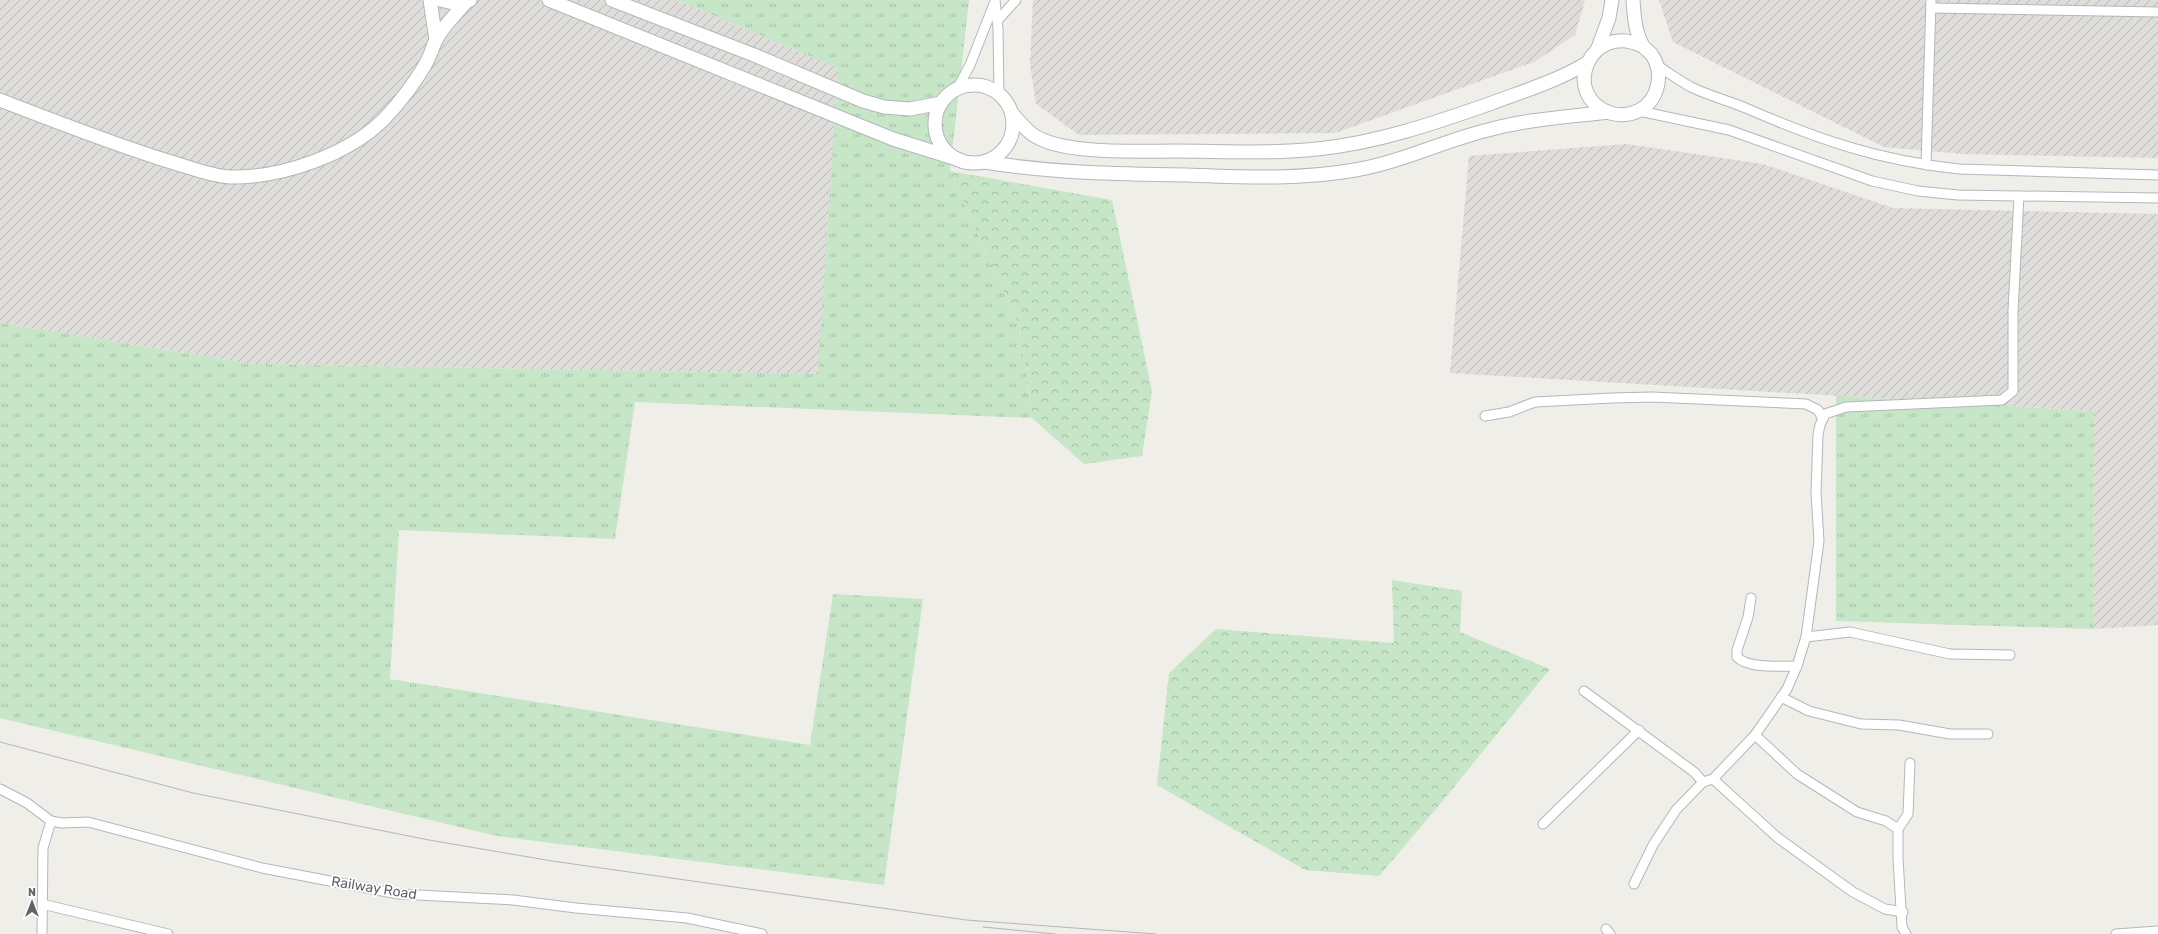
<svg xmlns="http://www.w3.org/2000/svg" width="2158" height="934" font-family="Rubik,sans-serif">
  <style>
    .industrial { fill: url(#industrial-furrows) }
    .grass { fill: url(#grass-tufts) }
    .forest { fill: url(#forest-crowns) }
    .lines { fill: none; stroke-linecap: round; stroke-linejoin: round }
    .street-casing { stroke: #b4b7bb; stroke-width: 11 }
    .secondary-casing { stroke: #b4b6bb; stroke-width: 15 }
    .street { stroke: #fff; stroke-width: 9 }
    .secondary { stroke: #fff; stroke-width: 13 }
    .tram { stroke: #b5b6b7; stroke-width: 1 }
    .labels { text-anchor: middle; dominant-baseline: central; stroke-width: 3.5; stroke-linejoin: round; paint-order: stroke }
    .street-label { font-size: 14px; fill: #5f6267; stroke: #fff }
  </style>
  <defs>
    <pattern id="industrial-furrows" width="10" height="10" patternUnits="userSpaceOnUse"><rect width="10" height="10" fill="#dfddda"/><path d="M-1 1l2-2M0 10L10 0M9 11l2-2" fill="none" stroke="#b8b7b5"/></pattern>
    <pattern id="grass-tufts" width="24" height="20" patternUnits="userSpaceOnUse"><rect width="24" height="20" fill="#c6e6c7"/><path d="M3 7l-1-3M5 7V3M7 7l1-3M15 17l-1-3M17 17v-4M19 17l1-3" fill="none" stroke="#a4bea5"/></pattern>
    <pattern id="forest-crowns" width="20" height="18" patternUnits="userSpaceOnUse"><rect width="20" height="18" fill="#c6e6c7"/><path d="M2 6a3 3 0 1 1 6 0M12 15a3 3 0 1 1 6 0" fill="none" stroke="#a4bea5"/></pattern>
  </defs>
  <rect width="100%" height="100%" fill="#f0eee8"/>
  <g class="industrial">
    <polygon points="0,0 677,0 838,68 819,374 252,364 0,323"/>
    <polygon points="1033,0 1585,0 1575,35 1534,62 1335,133 1079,135 1036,104 1030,64"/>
    <polygon points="1659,0 2158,0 2158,158 1963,154 1884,147 1673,42"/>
    <polygon points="1627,144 1763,164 1893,208 2158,214 2158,625 2093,629 2094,411 1450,373 1469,156"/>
  </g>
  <g class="grass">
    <polygon points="677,0 969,0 950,171 1020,328 1032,418 635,402 615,539 399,530 390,679 810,745 833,594 923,599 884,885 497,836 0,718 0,323 252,364 818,374 838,68"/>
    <polygon points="1836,396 2094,411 2093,629 1836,621"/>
  </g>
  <g class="forest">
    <polygon points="950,171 1112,200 1152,391 1142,456 1084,464 1032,418 1020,328"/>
    <polygon points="1392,580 1462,591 1460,632 1550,669 1436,809 1379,876 1305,870 1157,785 1169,673 1216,629 1394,643"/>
  </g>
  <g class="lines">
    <defs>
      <g id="street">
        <polyline points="995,0 998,29 999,95"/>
        <polyline points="1931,8 2158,12"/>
        <polyline points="997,21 1016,0"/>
        <path d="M 1658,66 C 1669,73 1680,81 1691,87 C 1709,96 1730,101 1748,109 C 1819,140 1881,161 1959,169 L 2158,175"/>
        <polyline points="957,89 970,65 994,4"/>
        <polyline points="1639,111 1729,130 1872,181 1918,191 1958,195 2158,198"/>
        <polyline points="1926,165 1931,0"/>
        <polyline points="1485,416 1509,412 1535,402 1612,398 1652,397 1806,404 1818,410 1823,419"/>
        <path d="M 1751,598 L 1748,617 L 1737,650 L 1737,657 C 1748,669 1782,666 1797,666"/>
        <polyline points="1806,637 1850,632 1950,654 2010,655"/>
        <polyline points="1584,691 1694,772 1703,782"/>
        <polyline points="1781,697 1809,711 1861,724 1899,725 1950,734 1988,734"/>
        <polyline points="1755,735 1797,774 1857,812 1886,821 1898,829"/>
        <polyline points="1713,779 1778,838 1853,892 1885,909 1903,912"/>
        <polyline points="0,789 27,803 51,821 62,823 88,822 262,868 398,894 513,900 576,908 687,918 762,934"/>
        <polyline points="1543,824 1639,730"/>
        <polyline points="1634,884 1653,845 1676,810 1703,782 1713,779 1755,735 1787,689 1797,666 1806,637 1819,541 1816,493 1818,435 1820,425 1825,414 1846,407 2002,400 2013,391 2013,311 2019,196"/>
        <polyline points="42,904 168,934"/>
        <polyline points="1606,929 1610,934"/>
        <polyline points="42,934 43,848 51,821"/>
        <polyline points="1906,934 1902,927 1898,858 1898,829 1908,814 1910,763"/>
        <polyline points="2116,934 2158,931"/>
      </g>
      <g id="secondary">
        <polyline points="430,0 436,40"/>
        <polyline points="440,0 453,3 470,0"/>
        <polyline points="549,0 893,139 960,160"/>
        <polyline points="612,0 754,55 863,101 884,107 910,109 941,103"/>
        <path d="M 1633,0 C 1634,15 1635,31 1642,44 C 1644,49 1649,51 1652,55 C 1664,73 1659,99 1640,110 C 1631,115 1619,116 1610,113 C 1559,94 1591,21 1642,46"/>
        <polyline points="1598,48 1609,18 1612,0"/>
        <circle cx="974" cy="124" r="39"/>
        <path d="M 0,100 C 57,122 113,144 171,162 C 189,167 211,176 230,177 C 281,178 349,155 385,118 C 400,102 414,84 425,65 C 430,57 432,48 436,40 C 443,26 456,14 466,2"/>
        <path d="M 1011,112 C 1017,119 1024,128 1032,134 C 1060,155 1138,151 1174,151 C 1221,151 1269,154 1317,149 C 1377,143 1435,123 1492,103 C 1524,91 1557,81 1587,63"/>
        <path d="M 985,162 C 1051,173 1120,174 1187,175 C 1243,177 1299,180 1355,170 C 1402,162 1443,141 1488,130 C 1528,119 1568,117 1608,112"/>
      </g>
    </defs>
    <use href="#street" class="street-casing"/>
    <use href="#secondary" class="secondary-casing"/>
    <use href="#street" class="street"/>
    <use href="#secondary" class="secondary"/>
    <g class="tram">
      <polyline points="0,742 193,793 429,840 552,861 966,920 1156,934"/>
      <polyline points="983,927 1055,934"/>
    </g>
  </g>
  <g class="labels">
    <g class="street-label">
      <text transform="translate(374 888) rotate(9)">Railway Road</text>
    </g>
  </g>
  <g transform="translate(32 902)" stroke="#ffffff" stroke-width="3" paint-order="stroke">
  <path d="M0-3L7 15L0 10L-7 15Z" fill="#5f6267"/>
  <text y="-6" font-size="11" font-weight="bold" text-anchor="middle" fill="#5f6267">N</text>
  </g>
</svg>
